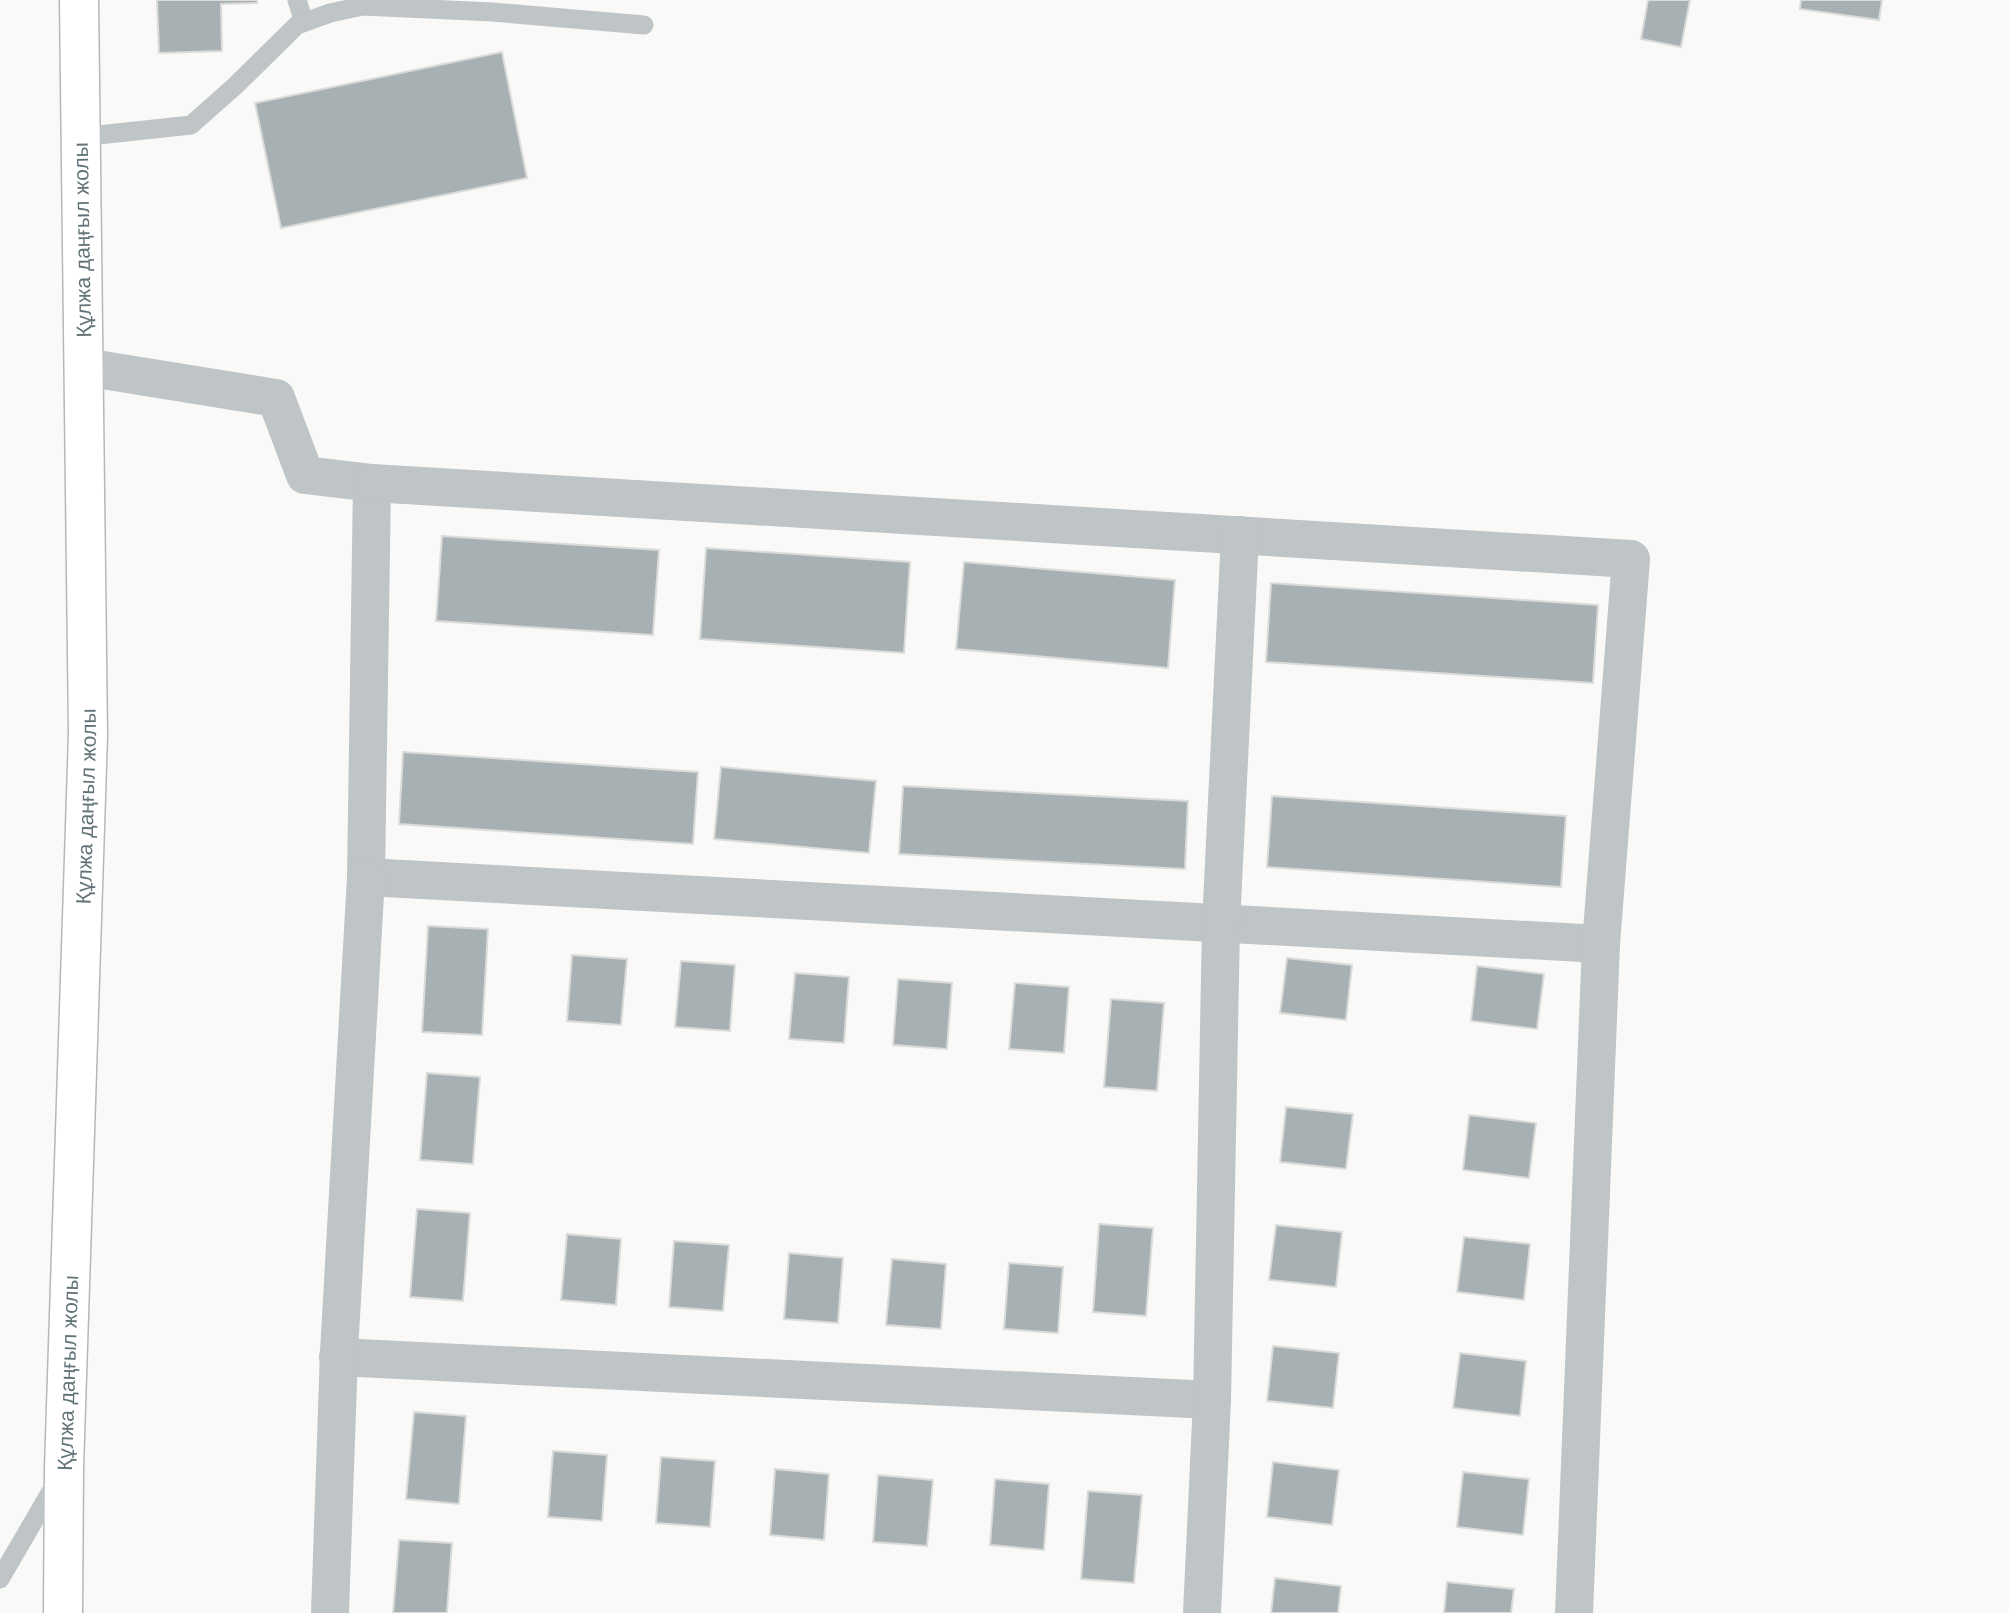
<svg xmlns="http://www.w3.org/2000/svg" width="2009" height="1613" font-family="Arial,sans-serif">
  <style>
    .building { fill: #a7b1b4; stroke: #dbdbda; stroke-width: 2 }
    .lines { fill: none; stroke-linecap: round; stroke-linejoin: round }
    .primary-casing { stroke: #b3b9bb; stroke-width: 41 }
    .lane { stroke: #bfc4c6; stroke-width: 19 }
    .street { stroke: #bfc4c6; stroke-width: 38 }
    .primary { stroke: #fff; stroke-width: 38 }
    .labels { text-anchor: middle; dominant-baseline: central; stroke-width: 7; stroke-linejoin: round; paint-order: stroke }
    .street-label { font-size: 21px; fill: #637479; stroke: #fff }
  </style>
  <rect width="100%" height="100%" fill="#f9f9f8"/>
  <g class="building">
    <polygon points="157,0 257,0 257,3 221,4 222,51 159,53"/>
    <polygon points="1648,0 1690,0 1681,47 1641,39"/>
    <polygon points="1801,0 1882,0 1879,20 1800,9"/>
    <polygon points="502,52 527,178 281,228 255,103"/>
    <polygon points="442,536 659,550 653,635 436,621"/>
    <polygon points="706,548 910,562 904,653 700,639"/>
    <polygon points="964,562 1175,580 1168,668 956,649"/>
    <polygon points="1271,583 1598,605 1593,683 1266,662"/>
    <polygon points="403,752 698,772 693,844 399,824"/>
    <polygon points="721,767 876,781 869,853 714,839"/>
    <polygon points="903,786 1188,801 1185,869 899,854"/>
    <polygon points="1272,796 1566,816 1561,887 1267,867"/>
    <polygon points="428,926 488,929 482,1035 422,1032"/>
    <polygon points="572,955 627,959 621,1025 567,1021"/>
    <polygon points="1287,958 1352,965 1346,1020 1280,1013"/>
    <polygon points="681,961 735,965 730,1031 675,1027"/>
    <polygon points="1477,966 1544,974 1537,1029 1471,1021"/>
    <polygon points="795,973 849,977 844,1043 789,1039"/>
    <polygon points="898,979 952,983 947,1049 893,1045"/>
    <polygon points="1015,983 1069,987 1064,1053 1009,1049"/>
    <polygon points="1111,999 1164,1003 1157,1091 1104,1087"/>
    <polygon points="427,1073 480,1077 473,1164 420,1160"/>
    <polygon points="1286,1107 1353,1114 1346,1169 1280,1162"/>
    <polygon points="1469,1115 1536,1123 1529,1178 1463,1170"/>
    <polygon points="417,1209 470,1213 463,1301 410,1297"/>
    <polygon points="1099,1224 1153,1228 1146,1316 1093,1312"/>
    <polygon points="1276,1225 1342,1232 1336,1287 1269,1280"/>
    <polygon points="567,1234 621,1239 616,1305 561,1300"/>
    <polygon points="1464,1237 1530,1244 1524,1300 1457,1292"/>
    <polygon points="674,1241 729,1245 723,1311 669,1307"/>
    <polygon points="789,1253 843,1258 838,1323 784,1319"/>
    <polygon points="892,1259 946,1264 941,1329 886,1325"/>
    <polygon points="1009,1263 1063,1267 1058,1333 1004,1329"/>
    <polygon points="1273,1346 1339,1353 1333,1408 1267,1401"/>
    <polygon points="1460,1353 1526,1361 1520,1416 1453,1408"/>
    <polygon points="414,1412 466,1416 459,1504 406,1499"/>
    <polygon points="553,1451 607,1455 602,1521 548,1517"/>
    <polygon points="661,1457 715,1461 710,1527 656,1523"/>
    <polygon points="1273,1462 1339,1470 1332,1525 1267,1517"/>
    <polygon points="775,1469 829,1474 824,1540 770,1535"/>
    <polygon points="1463,1472 1529,1479 1523,1535 1457,1527"/>
    <polygon points="878,1475 933,1480 927,1546 873,1542"/>
    <polygon points="995,1479 1049,1484 1044,1550 990,1545"/>
    <polygon points="1088,1491 1142,1495 1134,1583 1081,1579"/>
    <polygon points="399,1540 452,1543 447,1613 393,1613"/>
    <polygon points="1275,1578 1341,1586 1338,1613 1271,1613"/>
    <polygon points="1447,1582 1514,1589 1511,1613 1444,1613"/>
  </g>
  <g class="lines">
    <defs>
      <g id="primary">
        <path id="s1" d="M 63,1613 L 64,1468 L 88,735 L 79,0"/>
      </g>
    </defs>
    <use href="#primary" class="primary-casing"/>
    <g class="lane">
      <polyline points="297,0 304,22"/>
      <polyline points="80,137 191,125 235,86 297,25 330,13 363,6 492,12 644,25"/>
      <polyline points="0,1579 57,1481"/>
    </g>
    <g class="street">
      <polyline points="84,367 276,398 305,475 372,483 366,877 1601,944"/>
      <polyline points="372,483 1631,559 1601,944 1574,1613"/>
      <polyline points="338,1357 1212,1400"/>
      <polyline points="330,1613 339,1352 366,877"/>
      <polyline points="1202,1613 1212,1400 1221,924 1240,535"/>
    </g>
    <use href="#primary" class="primary"/>
  </g>
  <g class="labels">
    <g class="street-label">
      <text transform="translate(82 240) rotate(-91)">Құлжа даңғыл жолы</text>
      <text stroke="none"><textPath href="#s1" startOffset="807">Құлжа даңғыл жолы</textPath></text>
      <text stroke="none"><textPath href="#s1" startOffset="240">Құлжа даңғыл жолы</textPath></text>
    </g>
  </g>
</svg>
